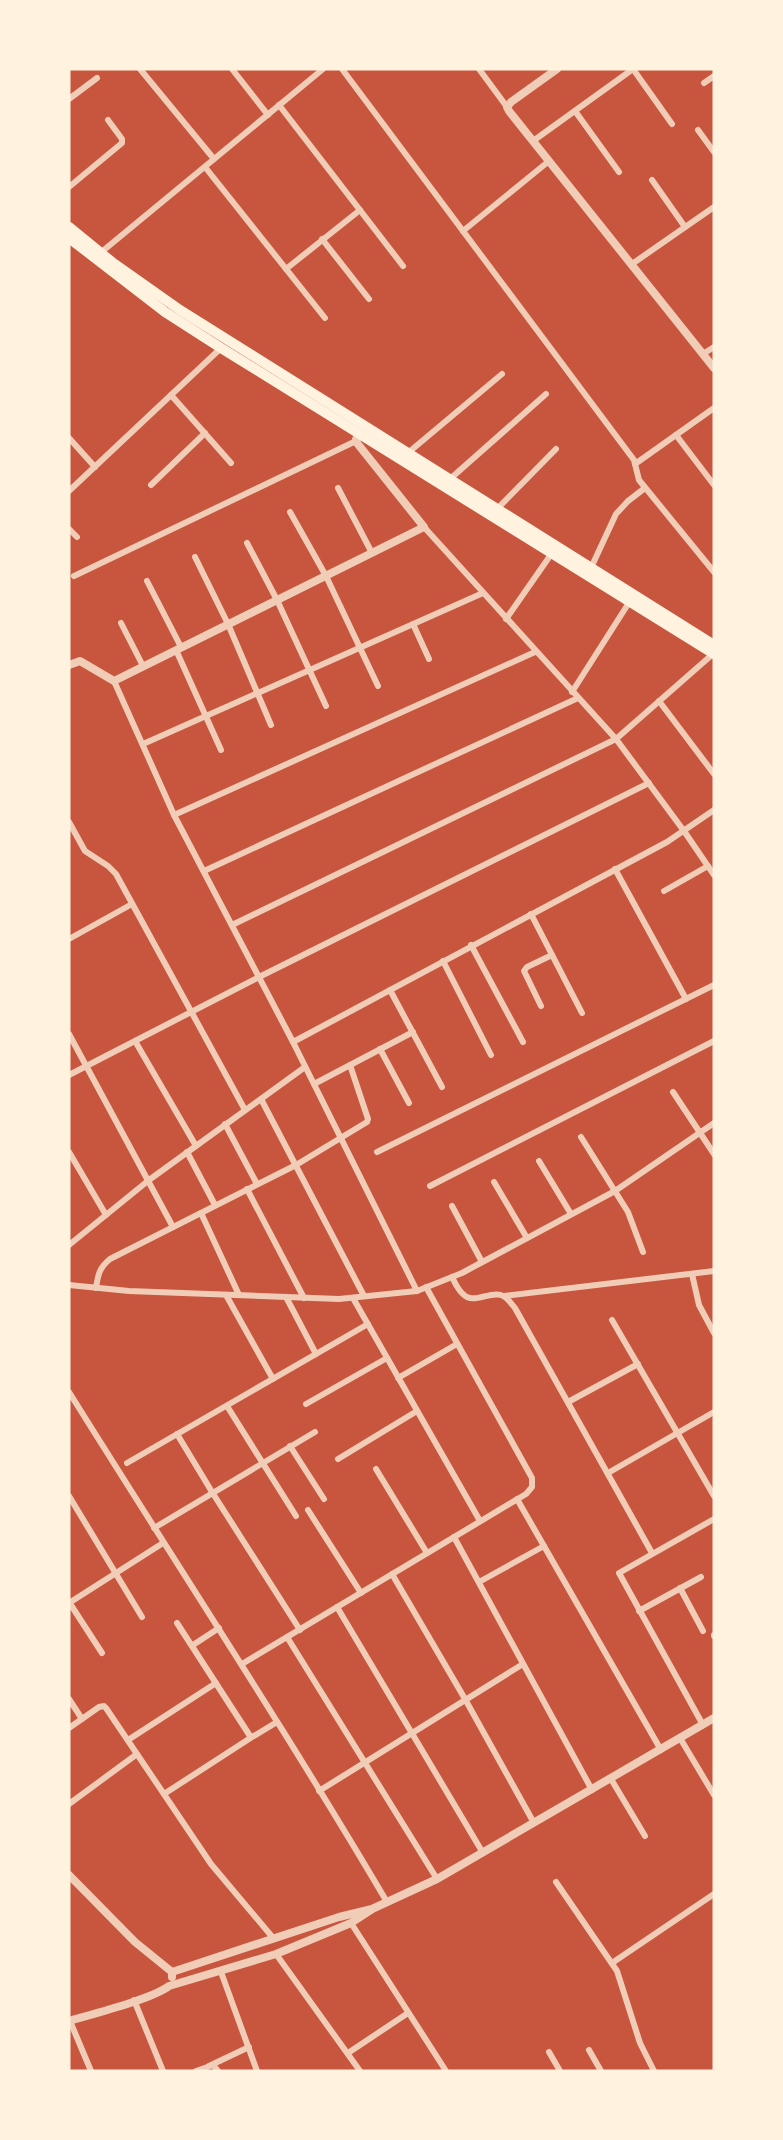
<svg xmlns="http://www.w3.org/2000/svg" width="783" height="2140" font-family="'Open Sans',sans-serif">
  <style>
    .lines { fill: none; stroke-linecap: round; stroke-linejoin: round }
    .minor { stroke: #f1ccb7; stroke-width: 6 }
    .tertiary { stroke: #f1ccb7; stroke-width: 8 }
    .trunk { stroke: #fff3e0; stroke-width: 10 }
  </style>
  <rect width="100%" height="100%" fill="#c8553d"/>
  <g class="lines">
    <g class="minor">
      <polyline points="140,69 214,159"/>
      <polyline points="232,69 268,115"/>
      <polyline points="342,69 634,460 639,480 714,572"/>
      <polyline points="479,69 507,107"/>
      <polyline points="633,69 672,124"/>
      <polyline points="704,83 714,76"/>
      <polyline points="69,99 97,78"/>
      <polyline points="279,105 403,266"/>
      <polyline points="575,111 619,172"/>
      <polyline points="698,130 714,152"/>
      <polyline points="533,141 633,69"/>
      <polyline points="205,167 325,318"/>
      <polyline points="652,180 685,227"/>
      <polyline points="69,187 122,143 122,139 108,120"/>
      <polyline points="463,231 549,161"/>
      <polyline points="322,239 369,299"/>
      <polyline points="99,254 323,69"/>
      <polyline points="632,264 714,207"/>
      <polyline points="286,269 360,210"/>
      <polyline points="703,354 714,347"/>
      <polyline points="171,395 231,463"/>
      <polyline points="676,435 714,485"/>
      <polyline points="69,438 95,467"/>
      <polyline points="409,452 502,374"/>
      <polyline points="635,464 714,408"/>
      <polyline points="450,479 546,394"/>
      <polyline points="151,485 205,433"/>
      <polyline points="338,488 372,553"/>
      <polyline points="69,491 221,348"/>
      <polyline points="497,509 556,449"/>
      <polyline points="290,512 326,576 378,686"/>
      <polyline points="424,527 616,739 684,831 714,875"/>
      <polyline points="69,529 77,537"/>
      <polyline points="247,543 277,600 326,706"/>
      <polyline points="195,557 228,624 271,725"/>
      <polyline points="590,570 616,514 628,501 645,488"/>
      <polyline points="74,576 356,441"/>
      <polyline points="147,581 181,647"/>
      <polyline points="506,619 552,553"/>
      <polyline points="121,623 143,666"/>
      <polyline points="413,624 429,659"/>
      <polyline points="176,650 221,750"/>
      <polyline points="114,681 174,815 293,1042 667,842 714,810"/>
      <polyline points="572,692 630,601"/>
      <polyline points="659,701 714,774"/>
      <polyline points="143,744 483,593"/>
      <polyline points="174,815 535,652"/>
      <polyline points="69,822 85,851 108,866 116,874 245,1110"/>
      <polyline points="615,869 686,999"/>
      <polyline points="204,871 578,698"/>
      <polyline points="664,891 708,866"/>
      <polyline points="531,914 582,1013"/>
      <polyline points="232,925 616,739 714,653"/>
      <polyline points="69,939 132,904"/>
      <polyline points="471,945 523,1042"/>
      <polyline points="443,961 491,1055"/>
      <polyline points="390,990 442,1087"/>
      <polyline points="541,1006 524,971 527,967 552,955"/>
      <polyline points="69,1034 173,1227"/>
      <polyline points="135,1041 196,1146"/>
      <polyline points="293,1042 417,1291"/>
      <polyline points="380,1049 409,1103"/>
      <polyline points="69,1075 259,977 649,783"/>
      <polyline points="314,1084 413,1032"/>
      <polyline points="673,1092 714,1154"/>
      <polyline points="261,1099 364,1296"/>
      <polyline points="225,1124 257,1184"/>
      <polyline points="581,1137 628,1212 643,1252"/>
      <polyline points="69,1152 106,1215"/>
      <polyline points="187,1152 215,1205"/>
      <polyline points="377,1152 714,985"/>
      <polyline points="539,1161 571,1214"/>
      <polyline points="494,1182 527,1238"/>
      <polyline points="430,1186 714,1041"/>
      <polyline points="247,1189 304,1298"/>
      <polyline points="452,1206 482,1262"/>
      <polyline points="201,1213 239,1295"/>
      <polyline points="69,1245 149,1180 305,1067"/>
      <polyline points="692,1274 699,1305 714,1333"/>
      <path d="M 452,1277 C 455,1283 458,1290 463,1294 C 473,1305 489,1291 501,1295 C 507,1297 511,1303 515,1308 L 652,1553"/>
      <polyline points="69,1285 129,1291 339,1299 417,1291 462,1273 615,1191 714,1123"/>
      <path d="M 96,1288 C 98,1275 99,1268 110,1259 L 296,1165 L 367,1122 L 368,1119 L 350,1065"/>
      <polyline points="226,1295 273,1379"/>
      <polyline points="504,1296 714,1271"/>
      <polyline points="286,1297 316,1354"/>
      <polyline points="353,1298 480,1521"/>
      <polyline points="612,1320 714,1496"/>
      <polyline points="398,1378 457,1344"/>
      <path d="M 69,1392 C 175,1562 285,1729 387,1902"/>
      <polyline points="568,1402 638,1364"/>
      <polyline points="306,1404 387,1358"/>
      <polyline points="227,1406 296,1516"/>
      <polyline points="177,1434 212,1492 300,1630"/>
      <polyline points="290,1446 324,1499"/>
      <polyline points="338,1459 417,1411"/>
      <polyline points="127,1463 368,1324"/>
      <polyline points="376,1469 427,1553"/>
      <polyline points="608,1473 714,1412"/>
      <polyline points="69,1496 142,1617"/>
      <polyline points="517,1499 661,1750"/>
      <polyline points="308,1510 361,1593"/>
      <polyline points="154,1528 315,1432"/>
      <polyline points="454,1537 592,1790"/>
      <polyline points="392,1574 465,1699 534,1823"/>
      <polyline points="479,1582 544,1546"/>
      <polyline points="680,1588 703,1631"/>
      <polyline points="69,1602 102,1653"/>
      <polyline points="69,1603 163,1543"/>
      <polyline points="337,1607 483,1853"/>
      <polyline points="639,1611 701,1577"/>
      <polyline points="177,1623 250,1736 254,1736 277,1722"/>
      <polyline points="714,1635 714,1636"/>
      <polyline points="287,1637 437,1879"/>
      <polyline points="193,1645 219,1628"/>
      <polyline points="242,1664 526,1494 532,1487 532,1478 426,1287"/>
      <polyline points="69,1699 82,1719"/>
      <polyline points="703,1725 619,1573 714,1519"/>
      <polyline points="69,1728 99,1707 104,1706 106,1708 211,1864 274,1939"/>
      <polyline points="680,1738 714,1795"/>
      <polyline points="128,1740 216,1683"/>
      <polyline points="611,1779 645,1836"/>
      <polyline points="319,1791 523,1664"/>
      <polyline points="164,1794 252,1737"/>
      <polyline points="69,1804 137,1754"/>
      <polyline points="556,1882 617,1971 640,2043 654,2071"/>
      <polyline points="351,1923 446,2071"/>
      <polyline points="276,1954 360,2071"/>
      <polyline points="612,1963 714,1894"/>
      <polyline points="221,1972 257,2071"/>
      <polyline points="134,2000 163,2071"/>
      <polyline points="70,2021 91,2071"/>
      <polyline points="589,2050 601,2071"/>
      <polyline points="549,2052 560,2071"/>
      <polyline points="348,2053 408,2013"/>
      <polyline points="209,2066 249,2047"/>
      <polyline points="196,2071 213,2065 218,2071"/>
    </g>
    <g class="tertiary">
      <polyline points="557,69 511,102 507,107 509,111 714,368"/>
      <polyline points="69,665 80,661 114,681 424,527 357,443 356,439 362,435"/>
      <polyline points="69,1875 135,1942 172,1972 172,1977"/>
      <polyline points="172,1972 339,1917 372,1909 437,1879 714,1718"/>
      <path d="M 69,2021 C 93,2014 152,1999 169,1986 L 276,1954 L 351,1923 L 371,1910"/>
    </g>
    <g class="trunk">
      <polyline points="69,227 112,262 180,310 714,645"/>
      <polyline points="69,238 165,312 221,348 714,654"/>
    </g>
  </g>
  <rect width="783" height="2140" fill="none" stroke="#fff3e0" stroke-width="141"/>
</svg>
